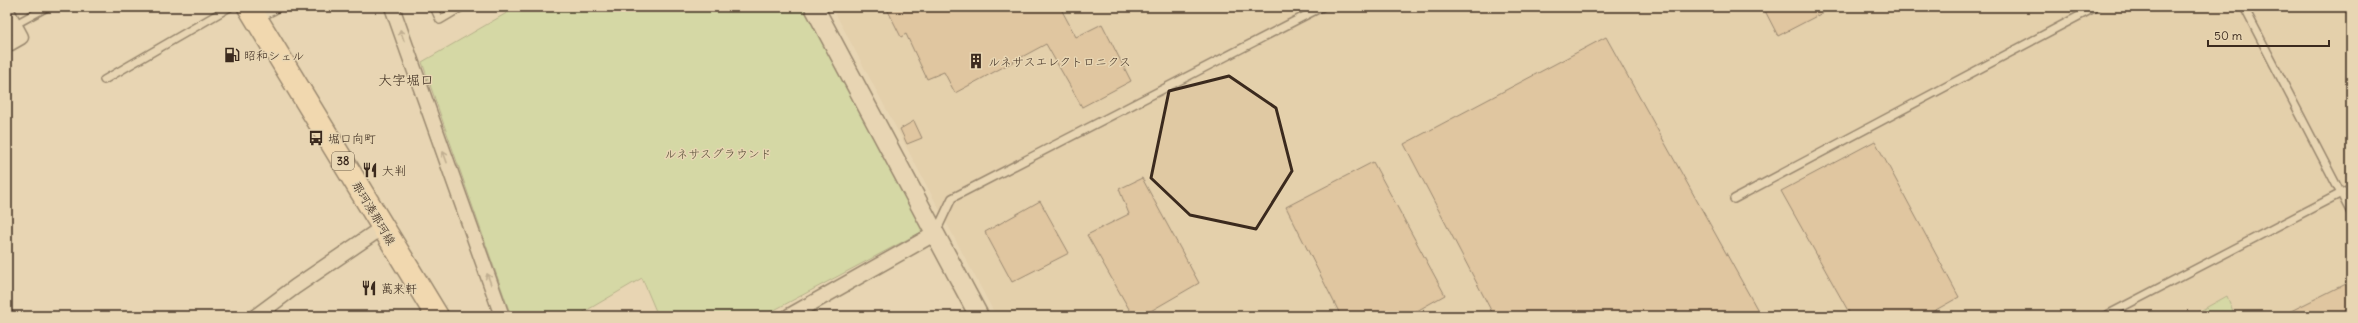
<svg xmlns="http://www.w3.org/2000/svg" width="2358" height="323" font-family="Delius,'Klee One',sans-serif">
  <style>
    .built { fill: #e0c9a3 }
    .green { fill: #bedc94; stroke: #7c8359 }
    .building { fill: #d7b389; stroke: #3b2a1e }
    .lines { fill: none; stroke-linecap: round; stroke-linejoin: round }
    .service-casing { stroke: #3b2a1e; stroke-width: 10 }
    .minor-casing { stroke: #3b2a1e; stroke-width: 17 }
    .tertiary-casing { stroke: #3b2a1e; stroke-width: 21 }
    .primary-casing { stroke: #3b2a1e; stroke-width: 25 }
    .service { stroke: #e8d6b3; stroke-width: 7 }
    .minor { stroke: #e8d6b3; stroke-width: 14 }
    .tertiary { stroke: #e8d6b3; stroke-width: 18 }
    .primary { stroke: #fddcac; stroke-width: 22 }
    .oneway { stroke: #928068 }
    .marked { fill: none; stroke: #3b2a1e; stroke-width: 3; stroke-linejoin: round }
    .labels { text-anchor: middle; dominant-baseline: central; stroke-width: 3; stroke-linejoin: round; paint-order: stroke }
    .shield { fill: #e8d6b3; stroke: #6f5e4b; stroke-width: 1 }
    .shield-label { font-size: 11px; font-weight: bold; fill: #3b2a1e }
    .poi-label { font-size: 12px; fill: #3b2a1e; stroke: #e8d6b3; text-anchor: start }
    .park-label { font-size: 12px; fill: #4f4530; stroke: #e8d6b3 }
    .street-label { font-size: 12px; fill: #3b2a1e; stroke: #e8d6b3 }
    .quarter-label { font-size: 14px; fill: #3b2a1e; stroke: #e8d6b3 }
  </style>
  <rect width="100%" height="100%" fill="#e8d6b3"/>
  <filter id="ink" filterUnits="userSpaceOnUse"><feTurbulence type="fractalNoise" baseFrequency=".025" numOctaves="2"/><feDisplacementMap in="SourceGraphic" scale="8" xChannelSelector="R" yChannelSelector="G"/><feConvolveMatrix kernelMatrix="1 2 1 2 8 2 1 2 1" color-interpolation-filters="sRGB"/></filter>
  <g filter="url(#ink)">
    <polygon class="built" points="832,7 2351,7 2351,316 996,316"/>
    <g class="green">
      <polygon points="517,7 806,7 925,230 763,316 658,316 642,278 577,316 511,316 422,62"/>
      <polygon points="2227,296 2235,316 2191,316"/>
    </g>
    <g class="building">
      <polygon points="886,7 1060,7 1076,37 1102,24 1131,81 1082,107 1046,44 955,93 944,72 927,79 906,34 901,37"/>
      <polygon points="1763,7 1834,7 1778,36"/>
      <polygon points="1606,37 1761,316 1494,316 1404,144"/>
      <polygon points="914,121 922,138 907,144 900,129"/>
      <polygon points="1875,141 1959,297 1925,316 1851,316 1781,191"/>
      <polygon points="1373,162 1445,295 1408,316 1341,316 1286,207"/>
      <polygon points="1142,178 1199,283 1142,316 1133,316 1087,235 1129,214 1119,189"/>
      <polygon points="1040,201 1069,253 1012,282 985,232"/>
      <polygon points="2351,281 2351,316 2281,316"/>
    </g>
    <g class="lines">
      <defs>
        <g id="service">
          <polyline points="434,7 440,20 462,7"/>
          <polyline points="2244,7 2351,213"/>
          <polyline points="14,25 47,7"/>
          <polyline points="104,80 230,7"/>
          <polyline points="1734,199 2096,7"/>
          <polyline points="936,232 952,198 1322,7"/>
          <polyline points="2105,316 2351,188"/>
        </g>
        <g id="minor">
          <polyline points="392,7 502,316"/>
          <polyline points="7,11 21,37 7,45"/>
          <polyline points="255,16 273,7"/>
          <polyline points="256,316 295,287 383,227"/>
          <polyline points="789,316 936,233"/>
        </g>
        <polyline id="tertiary" points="814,7 979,316"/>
        <polyline id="primary" points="249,7 437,316"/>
      </defs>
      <use href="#service" class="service-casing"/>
      <use href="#minor" class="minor-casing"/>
      <use href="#tertiary" class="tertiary-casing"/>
      <use href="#primary" class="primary-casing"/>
      <use href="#service" class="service"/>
      <use href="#minor" class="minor"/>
      <use href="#tertiary" class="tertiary"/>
      <use href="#primary" class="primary"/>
    </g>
    <defs><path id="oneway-shaft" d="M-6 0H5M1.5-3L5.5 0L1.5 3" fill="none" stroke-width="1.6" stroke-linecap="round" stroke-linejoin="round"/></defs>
    <g class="oneway">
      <use href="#oneway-shaft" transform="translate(402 35) rotate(-109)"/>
      <use href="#oneway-shaft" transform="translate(445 157) rotate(-110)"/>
      <use href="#oneway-shaft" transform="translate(489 279) rotate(-110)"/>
    </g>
  </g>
  <path d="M0 0H2358V323H0ZM 1229,76 L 1276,108 L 1292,171 L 1256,229 L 1190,215 L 1151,178 L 1169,91 Z" fill="#e8d6b3" fill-opacity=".55" fill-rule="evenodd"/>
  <path class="marked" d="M 1229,76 L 1276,108 L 1292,171 L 1256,229 L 1190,215 L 1151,178 L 1169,91 Z"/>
  <defs>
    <symbol id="fuel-bare" viewBox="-9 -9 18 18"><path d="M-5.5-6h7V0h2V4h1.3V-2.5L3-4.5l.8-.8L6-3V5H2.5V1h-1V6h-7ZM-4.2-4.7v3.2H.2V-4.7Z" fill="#3b2a1e" stroke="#e8d6b3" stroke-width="2.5" paint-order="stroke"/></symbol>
    <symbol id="building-bare" viewBox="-9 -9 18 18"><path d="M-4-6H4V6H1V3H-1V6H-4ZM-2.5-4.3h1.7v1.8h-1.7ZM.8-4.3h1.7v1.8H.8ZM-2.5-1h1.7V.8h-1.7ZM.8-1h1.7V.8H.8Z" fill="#3b2a1e" stroke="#e8d6b3" stroke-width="2.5" paint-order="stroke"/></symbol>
    <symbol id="bus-bare" viewBox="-9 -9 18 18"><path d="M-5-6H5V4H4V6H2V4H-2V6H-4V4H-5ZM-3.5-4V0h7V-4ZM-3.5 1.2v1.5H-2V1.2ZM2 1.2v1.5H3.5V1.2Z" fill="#3b2a1e" stroke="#e8d6b3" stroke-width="2.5" paint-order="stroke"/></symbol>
    <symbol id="restaurant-bare" viewBox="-9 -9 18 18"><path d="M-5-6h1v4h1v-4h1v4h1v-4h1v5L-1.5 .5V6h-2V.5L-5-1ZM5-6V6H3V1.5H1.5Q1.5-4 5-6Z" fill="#3b2a1e" stroke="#e8d6b3" stroke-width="2.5" paint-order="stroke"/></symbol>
  </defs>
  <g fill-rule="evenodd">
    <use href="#fuel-bare" x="221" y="44" width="22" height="22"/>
    <use href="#building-bare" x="965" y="50" width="22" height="22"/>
    <use href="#bus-bare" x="305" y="127" width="22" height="22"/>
    <use href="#restaurant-bare" x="359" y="159" width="22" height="22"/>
    <use href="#restaurant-bare" x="358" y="277" width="22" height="22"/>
  </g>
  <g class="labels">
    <rect class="shield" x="332" y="152" width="22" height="18" rx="3"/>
    <g class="shield-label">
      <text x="343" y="161">38</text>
    </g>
    <g class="poi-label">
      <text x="244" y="55">昭和シェル</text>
      <text x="988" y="61">ルネサスエレクトロニクス</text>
      <text x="328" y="138">堀口向町</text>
      <text x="382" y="170">大判</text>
      <text x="381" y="288">萬来軒</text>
    </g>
    <g class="park-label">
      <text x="718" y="153">ルネサスグラウンド</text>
    </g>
    <g class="street-label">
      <text transform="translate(374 213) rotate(59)">那珂湊那珂線</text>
    </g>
    <g class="quarter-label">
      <text x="406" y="80">大字堀口</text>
    </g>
  </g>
  <rect width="2358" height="323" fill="none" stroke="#e8d6b3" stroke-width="24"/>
  <rect x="12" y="12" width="2334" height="299" fill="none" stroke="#3b2a1e" stroke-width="1.5" filter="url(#ink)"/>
  <path d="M2208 40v6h121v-6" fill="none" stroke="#3b2a1e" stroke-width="2"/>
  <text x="2214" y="40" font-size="12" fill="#3b2a1e" stroke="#e8d6b3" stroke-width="3" paint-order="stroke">50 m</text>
</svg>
